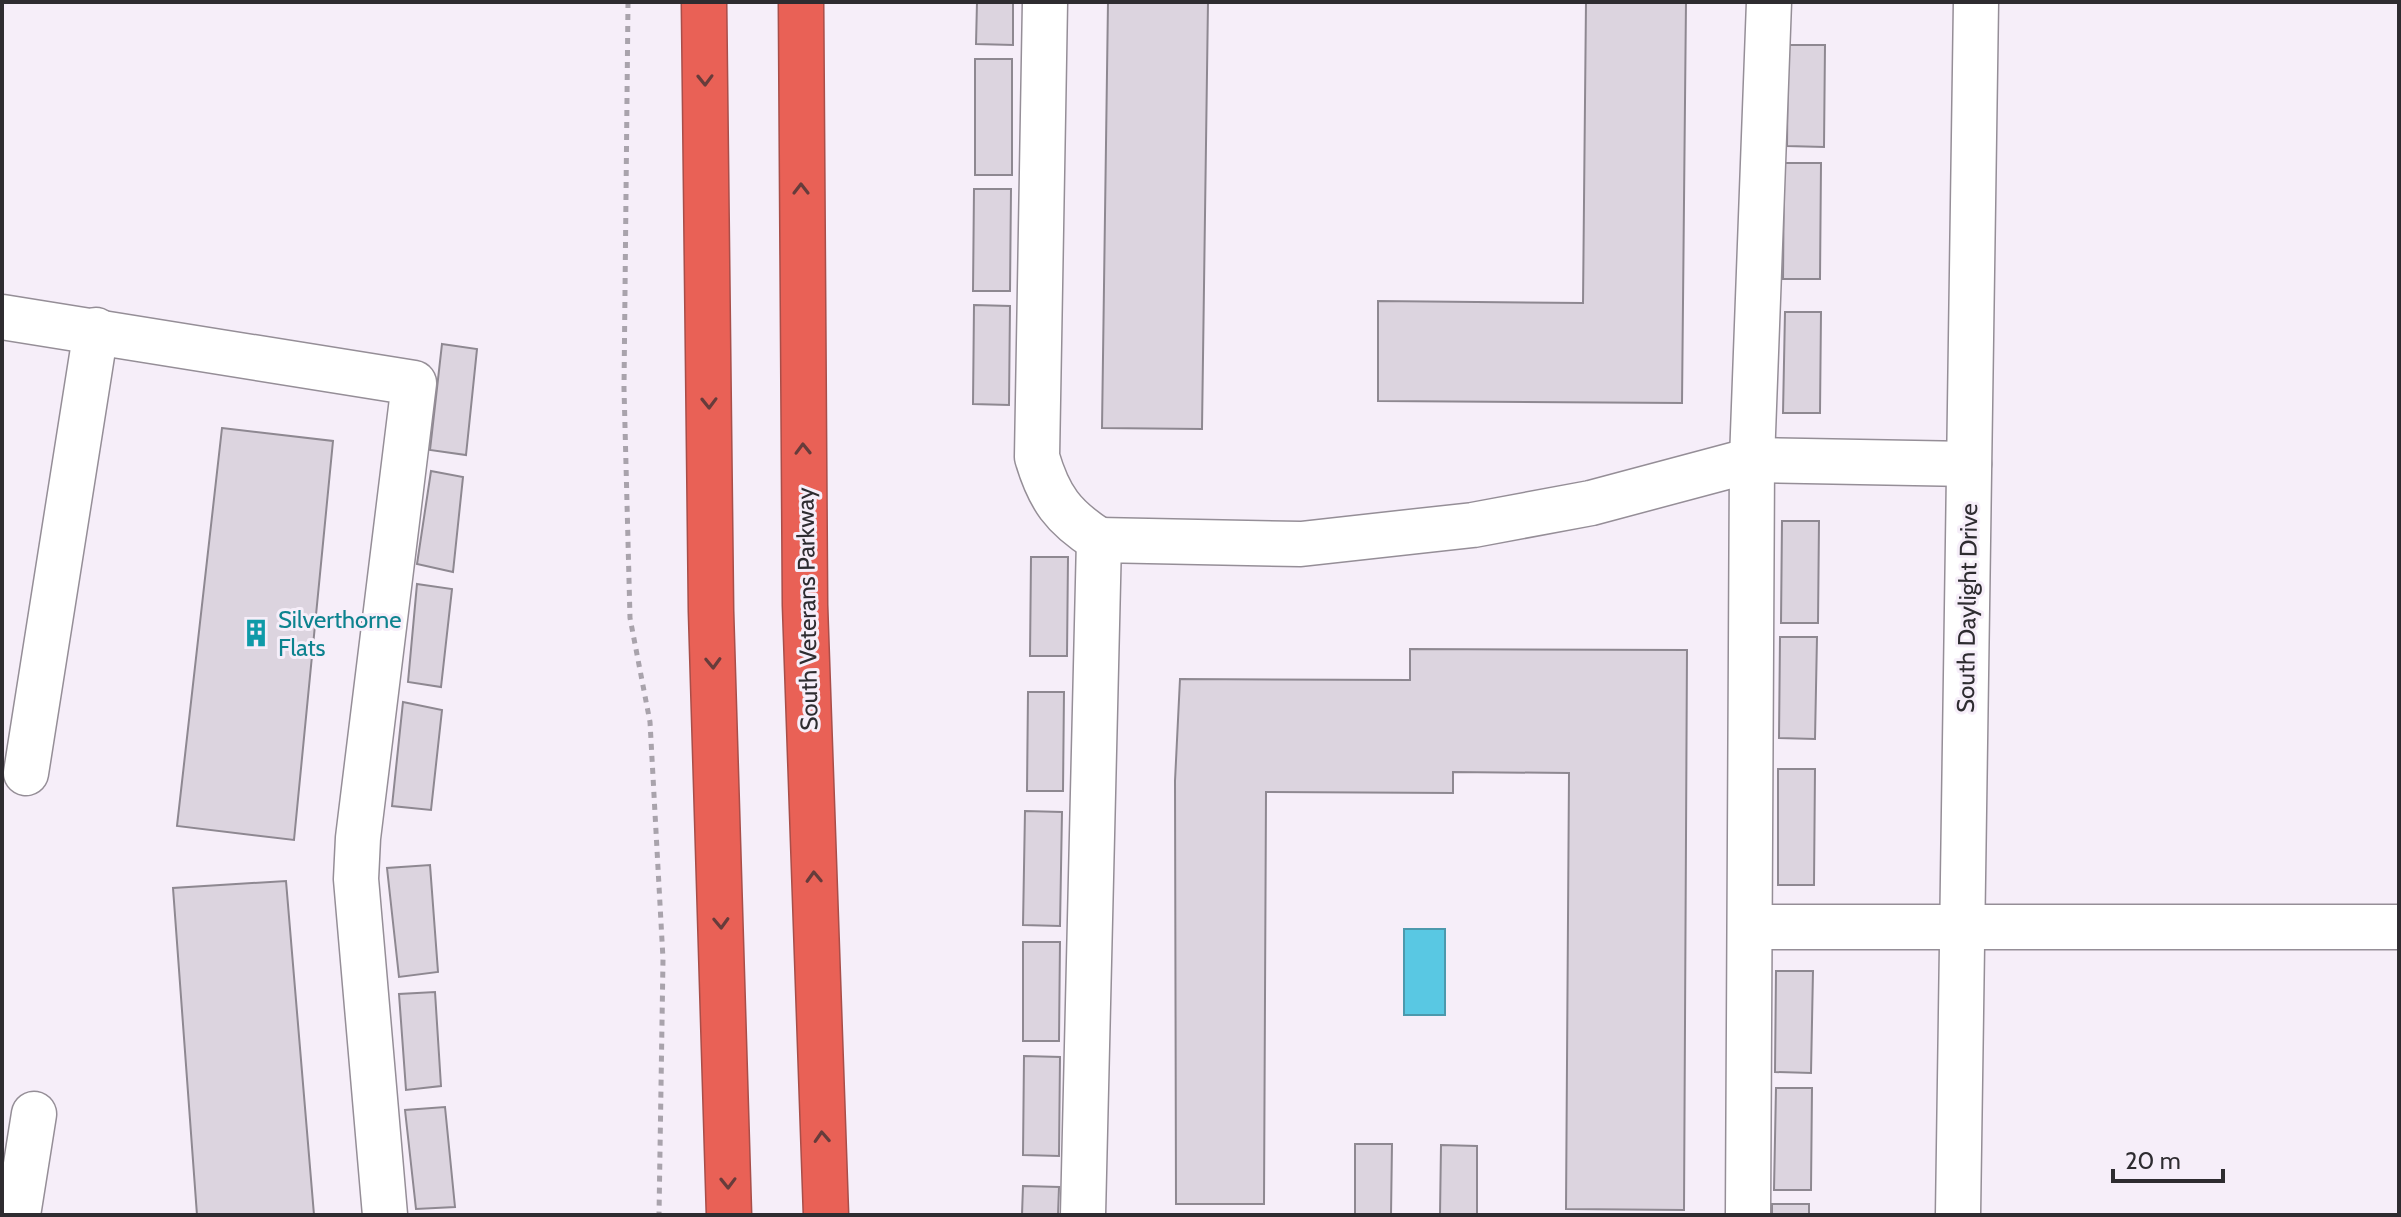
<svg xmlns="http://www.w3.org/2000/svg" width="2401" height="1217" font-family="Cabin,sans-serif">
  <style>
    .water { fill: #59c8e3; stroke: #4c99ad; stroke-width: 2 }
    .building { fill: #dcd4df; stroke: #8e8891; stroke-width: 2 }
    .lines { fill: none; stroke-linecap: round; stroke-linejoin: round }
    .minor-casing { stroke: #958e97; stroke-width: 47 }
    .highway-casing { stroke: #a84e49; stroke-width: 47 }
    .path { stroke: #a9a3ac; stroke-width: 5; stroke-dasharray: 6 6; stroke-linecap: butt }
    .minor { stroke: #fff; stroke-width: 44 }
    .highway { stroke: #e96156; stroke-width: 44 }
    .oneway { stroke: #663c3b }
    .labels { text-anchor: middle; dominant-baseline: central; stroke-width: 6; stroke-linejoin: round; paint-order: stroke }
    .street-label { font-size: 24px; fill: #2e2c30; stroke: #f6eef9 }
    .culture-label { font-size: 24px; fill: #0d838f; stroke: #f6eef9; text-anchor: start }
  </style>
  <rect width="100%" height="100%" fill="#f6eef9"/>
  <rect class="water" x="1404" y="929" width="41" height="86"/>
  <g class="building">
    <polygon points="977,2 1013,2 1013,45 976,44"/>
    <polygon points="1108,2 1208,2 1202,429 1102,428"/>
    <polygon points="1586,2 1686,2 1682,403 1378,401 1378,301 1583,303"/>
    <polygon points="1788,45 1825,45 1824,147 1787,146"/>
    <rect x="975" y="59" width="37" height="116"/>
    <polygon points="1784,163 1821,163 1820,279 1783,279"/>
    <polygon points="974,189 1011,189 1010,291 973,291"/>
    <polygon points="974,305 1010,306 1009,405 973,404"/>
    <polygon points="1785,312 1821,312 1820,413 1783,413"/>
    <polygon points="442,344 477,349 466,455 430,450"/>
    <polygon points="222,428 333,441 294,840 177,826"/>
    <polygon points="431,471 463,477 453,572 417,564"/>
    <polygon points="1782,521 1819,521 1818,623 1781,623"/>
    <polygon points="1031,557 1068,557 1067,656 1030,656"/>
    <polygon points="417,584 452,589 441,687 408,682"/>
    <polygon points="1780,637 1817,637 1815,739 1779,738"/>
    <polygon points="1410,649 1687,650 1684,1210 1566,1209 1569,773 1453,772 1453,793 1266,792 1264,1204 1176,1204 1175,781 1180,679 1410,680"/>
    <polygon points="1028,692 1064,692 1063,791 1027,791"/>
    <polygon points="403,702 442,710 431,810 392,806"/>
    <polygon points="1778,769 1815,769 1814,885 1778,885"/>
    <polygon points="1025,811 1062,812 1060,926 1023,925"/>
    <polygon points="430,865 438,972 399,977 387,868"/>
    <polygon points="286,881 314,1215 197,1215 173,888"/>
    <polygon points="1023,942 1060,942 1059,1041 1023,1041"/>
    <polygon points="1776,971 1813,971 1811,1073 1775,1072"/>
    <polygon points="435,992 441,1086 406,1090 399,994"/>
    <polygon points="1024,1056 1060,1057 1059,1156 1023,1155"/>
    <polygon points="1776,1088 1812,1088 1811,1190 1774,1190"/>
    <polygon points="445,1107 455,1207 416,1209 405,1110"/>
    <polygon points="1355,1144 1392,1144 1391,1215 1355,1215"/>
    <polygon points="1441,1145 1477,1146 1477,1215 1440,1215"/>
    <polygon points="1023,1186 1059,1187 1058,1215 1022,1215"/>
    <rect x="1772" y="1204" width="37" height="11"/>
  </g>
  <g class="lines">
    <defs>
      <g id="minor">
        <path d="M 1045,2 L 1037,457 C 1049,498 1063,517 1099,540"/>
        <polyline points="2,317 414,383 358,838 356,879 385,1215"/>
        <polyline points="26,773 96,330"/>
        <polyline points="1750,927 2399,927"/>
        <polyline points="18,1215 34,1114"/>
        <polyline points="1083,1215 1099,540 1301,544 1473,525 1591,503 1752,460 1969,464"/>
        <polyline points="1748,1215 1752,460 1769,2"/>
        <polyline points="1958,1215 1976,2"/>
      </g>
      <g id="highway">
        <polyline points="704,2 711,611 729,1215"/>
        <polyline points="801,2 805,605 826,1215"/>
      </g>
    </defs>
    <use href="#minor" class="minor-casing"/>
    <use href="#highway" class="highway-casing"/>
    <polyline class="path" points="628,2 624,388 630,618 650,722 663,959 659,1215"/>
    <use href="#minor" class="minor"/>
    <use href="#highway" class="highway"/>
  </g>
  <defs><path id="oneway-chevron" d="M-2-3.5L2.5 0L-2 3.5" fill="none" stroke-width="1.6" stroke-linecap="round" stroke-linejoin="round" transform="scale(2)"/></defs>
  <g class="oneway">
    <use href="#oneway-chevron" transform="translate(705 80) rotate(89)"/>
    <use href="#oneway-chevron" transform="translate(801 189) rotate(-90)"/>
    <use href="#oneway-chevron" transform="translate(709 403) rotate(89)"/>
    <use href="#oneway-chevron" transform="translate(803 449) rotate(-91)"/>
    <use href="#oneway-chevron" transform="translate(713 663) rotate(88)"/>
    <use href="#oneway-chevron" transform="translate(814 877) rotate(-92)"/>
    <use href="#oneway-chevron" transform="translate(721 923) rotate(88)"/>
    <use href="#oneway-chevron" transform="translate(822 1137) rotate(-93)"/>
    <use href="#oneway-chevron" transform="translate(728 1183) rotate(89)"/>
  </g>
  <defs>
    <symbol id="building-bare" viewBox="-9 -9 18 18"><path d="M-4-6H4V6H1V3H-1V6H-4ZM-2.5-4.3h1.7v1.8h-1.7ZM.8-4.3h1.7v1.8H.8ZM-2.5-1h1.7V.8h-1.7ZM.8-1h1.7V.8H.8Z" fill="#0f9aa8" stroke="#f6eef9" stroke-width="2.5" paint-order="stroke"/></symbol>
  </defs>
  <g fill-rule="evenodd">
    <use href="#building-bare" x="236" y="613" width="40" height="40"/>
  </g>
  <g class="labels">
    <g class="street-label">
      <text transform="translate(1967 608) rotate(-89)">South Daylight Drive</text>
      <text transform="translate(807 609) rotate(-91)">South Veterans Parkway</text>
    </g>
    <g class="culture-label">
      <text x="278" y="619">Silverthorne<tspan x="278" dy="28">Flats</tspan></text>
    </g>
  </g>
  <rect width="2401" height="1217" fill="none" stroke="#2e2c30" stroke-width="8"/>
  <path d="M2113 1169v12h110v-12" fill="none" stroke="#2e2c30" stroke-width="4"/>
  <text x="2125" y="1169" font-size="24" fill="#2e2c30" stroke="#f6eef9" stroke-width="6" paint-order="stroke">20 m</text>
</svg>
